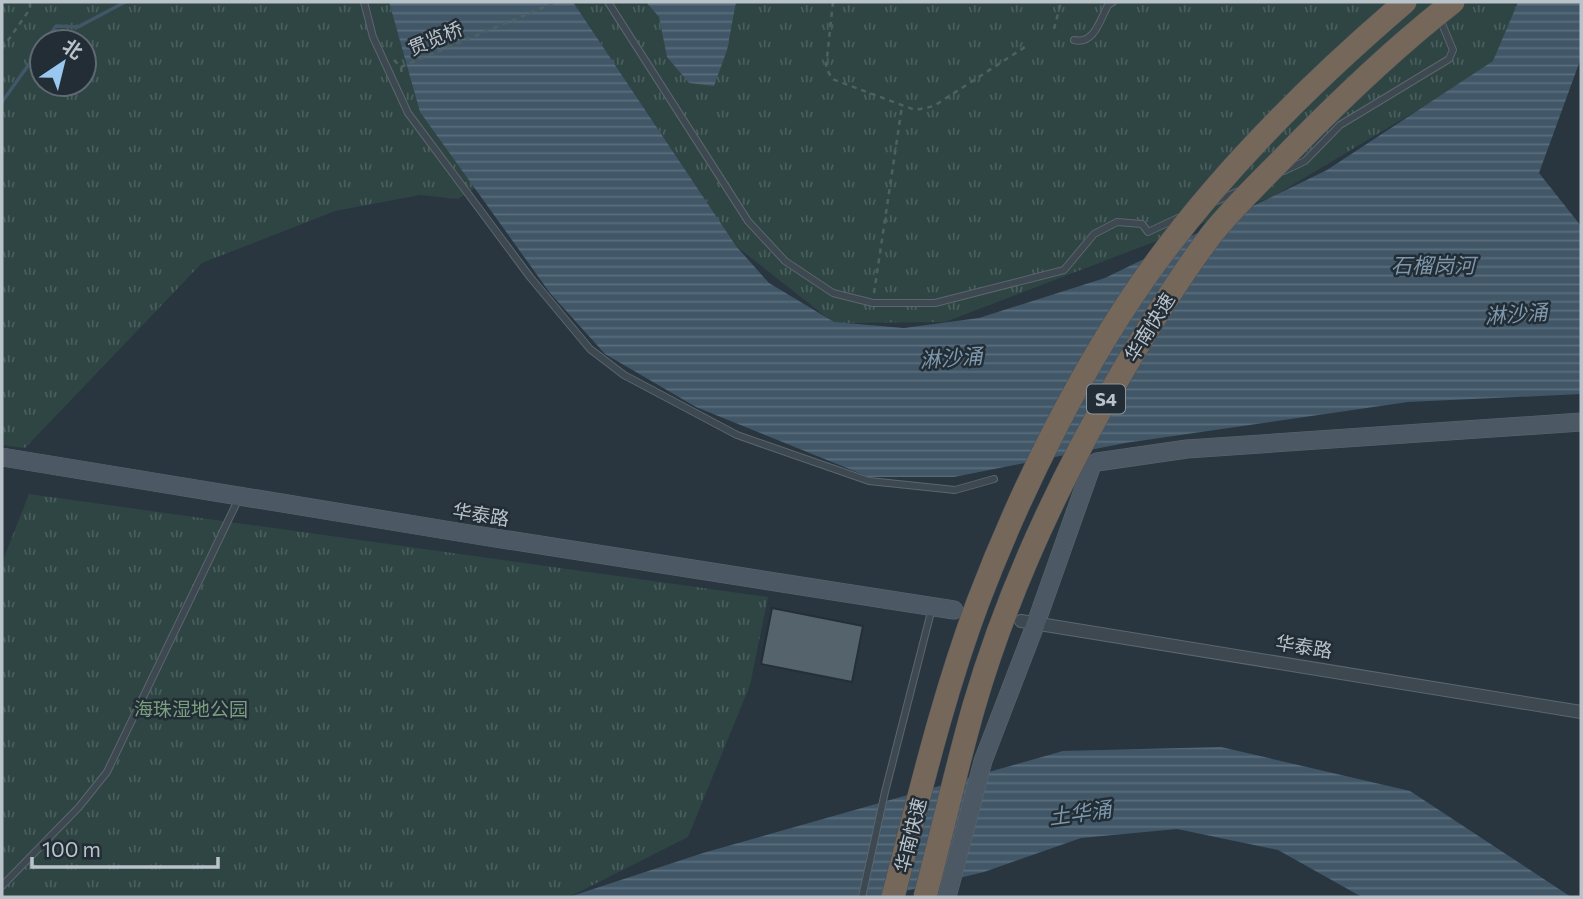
<svg xmlns="http://www.w3.org/2000/svg" width="1583" height="899" font-family="Commissioner,'Noto Sans SC',sans-serif">
  <style>
    .park { fill: url(#park-tufts); fill-rule: evenodd }
    .water { fill: url(#water-rules) }
    .lines { fill: none; stroke-linecap: round; stroke-linejoin: round }
    .stream { stroke: #415768; stroke-width: 3.5 }
    .building { fill: #55636d; stroke: #242f38; stroke-width: 2 }
    .lane-casing { stroke: #5b666e; stroke-width: 8 }
    .street-casing { stroke: #5b666e; stroke-width: 14 }
    .secondary-casing { stroke: #5b666e; stroke-width: 19 }
    .path { stroke: #4d6161; stroke-width: 2.5; stroke-dasharray: 5 5; stroke-linecap: butt }
    .lane { stroke: #3d4850; stroke-width: 6 }
    .street { stroke: #3d4850; stroke-width: 12 }
    .secondary { stroke: #4c5863; stroke-width: 18 }
    .highway-bridge-casing { stroke: #48535b; stroke-width: 24; stroke-linecap: butt }
    .highway-bridge { stroke: #76675b; stroke-width: 23 }
    .labels { text-anchor: middle; dominant-baseline: central; stroke-width: 5; stroke-linejoin: round; paint-order: stroke }
    .shield { fill: #222d36; stroke: #8c969e; stroke-width: 2 }
    .shield-label { font-size: 18px; font-weight: bold; fill: #bac3ca }
    .street-label { font-size: 19px; fill: #bac3ca; stroke: #222d36 }
    .park-label { font-size: 19px; fill: #7a9e7e; stroke: #222d36 }
    .water-label { font-size: 21px; font-style: italic; fill: #7e97aa; stroke: #222d36 }
  </style>
  <defs>
    <pattern id="park-tufts" width="24" height="20" patternUnits="userSpaceOnUse" patternTransform="scale(1.75)"><rect width="24" height="20" fill="#2e4543"/><path d="M3 7l-1-3M5 7V3M7 7l1-3M15 17l-1-3M17 17v-4M19 17l1-3" fill="none" stroke="#4a5e5d"/></pattern>
    <pattern id="water-rules" width="6" height="5" patternUnits="userSpaceOnUse" patternTransform="scale(1.75)"><rect width="6" height="5" fill="#415768"/><path d="M0 2.5h6" fill="none" stroke="#5a6e7c"/></pattern>
  </defs>
  <rect width="100%" height="100%" fill="#293640"/>
  <g class="park">
    <path d="M 2,2 L 389,2 L 420,112 L 475,188 L 458,199 L 420,195 L 335,211 L 202,263 L 25,448 L 2,445 ZM 42,42 L 84,42 L 84,84 L 42,84 Z"/>
    <polygon points="573,2 1518,2 1494,61 1436,99 1274,196 945,322 834,323 736,246"/>
    <polygon points="29,494 768,597 750,685 688,837 569,897 2,897 2,563"/>
  </g>
  <g class="water">
    <polygon points="389,2 573,2 736,246 769,283 834,322 904,328 979,318 1105,278 1327,170 1493,61 1518,2 1581,2 1581,58 1539,173 1581,226 1581,394 1408,402 1125,443 954,477 869,477 696,407 605,354 550,293 420,112"/>
    <polygon points="646,2 736,2 727,50 714,86 689,83 667,57 659,17"/>
    <polygon points="1221,747 1410,791 1571,897 1362,897 1278,850 1177,829 1081,838 984,872 881,897 569,897 703,853 1063,751"/>
  </g>
  <g class="lines">
    <g class="stream">
      <polyline points="45,42 56,26 78,27 125,2"/>
      <polyline points="2,102 42,46"/>
    </g>
  </g>
  <polygon class="building" points="772,608 863,626 852,682 761,664"/>
  <g class="lines">
    <defs>
      <g id="lane">
        <polyline points="364,2 373,37 408,113 530,277 590,349 624,375 737,435 869,481 955,490 994,479"/>
        <polyline points="608,2 748,221 785,261 833,293 873,303 935,303 1064,270 1094,234 1117,222 1142,224 1148,232 1178,218"/>
        <path d="M 1074,40 C 1094,45 1100,20 1108,5 L 1113,2"/>
        <polyline points="1284,171 1305,161 1340,125 1449,59 1453,50 1440,19"/>
        <polyline points="1214,202 1239,191"/>
        <polyline points="2,886 79,807 107,772 239,498"/>
        <polyline points="862,897 885,792 932,608"/>
      </g>
      <polyline id="street" points="1021,621 1581,712"/>
      <g id="secondary">
        <polyline points="2,457 470,534 954,610"/>
        <polyline points="947,897 983,761 1036,623 1092,465 1097,462 1187,449 1581,422"/>
      </g>
    </defs>
    <use href="#lane" class="lane-casing"/>
    <use href="#street" class="street-casing"/>
    <use href="#secondary" class="secondary-casing"/>
    <g class="path">
      <polyline points="833,2 826,67 832,79 915,110 934,106 1025,47"/>
      <polyline points="1054,29 1061,2"/>
      <polyline points="2,49 30,9 30,2"/>
      <polyline points="394,60 401,67 402,76"/>
      <polyline points="401,67 556,2"/>
      <polyline points="874,293 902,106"/>
    </g>
    <use href="#lane" class="lane"/>
    <use href="#street" class="street"/>
    <use href="#secondary" class="secondary"/>
    <defs>
      <g id="highway-bridge">
        <path d="M 893,897 C 919,798 942,698 978,602 C 1021,489 1085,359 1157,261 C 1227,165 1315,79 1405,2"/>
        <path d="M 925,897 C 942,833 956,769 974,706 C 1008,589 1060,479 1121,374 C 1149,326 1178,279 1211,235 C 1235,205 1265,177 1292,149 C 1343,97 1395,47 1453,2"/>
      </g>
    </defs>
    <use href="#highway-bridge" class="highway-bridge-casing"/>
    <use href="#highway-bridge" class="highway-bridge"/>
  </g>
  <g class="labels">
    <rect class="shield" x="1087" y="384.5" width="38" height="29" rx="5"/>
    <g class="shield-label">
      <text x="1106" y="399">S4</text>
    </g>
    <g class="street-label">
      <text transform="translate(435 38) rotate(-23)">贯览桥</text>
      <text transform="translate(1149 327) rotate(-58)">华南快速</text>
      <text transform="translate(481 514) rotate(9)">华泰路</text>
      <text transform="translate(1304 646) rotate(9)">华泰路</text>
      <text transform="translate(910 835) rotate(-76)">华南快速</text>
    </g>
    <g class="park-label">
      <text x="191" y="708">海珠湿地公园</text>
    </g>
    <g class="water-label">
      <text x="1433" y="264">石榴岗河</text>
      <text transform="translate(1516 313) rotate(-4)">淋沙涌</text>
      <text transform="translate(951 357) rotate(-4)">淋沙涌</text>
      <text transform="translate(1080 812) rotate(-8)">土华涌</text>
    </g>
  </g>
  <rect width="1583" height="899" fill="none" stroke="#bac3ca" stroke-width="7"/>
  <g transform="translate(63 63) rotate(35)"><circle r="33" fill="#222d36" stroke="#5f6971" stroke-width="2"/>
  <path d="M0-5L12 26L0 18L-12 26Z" fill="#9ac7f0"/>
  <text y="-10" font-size="19" font-weight="bold" text-anchor="middle" fill="#bac3ca">北</text>
  </g>
  <path d="M32 857v10h186v-10" fill="none" stroke="#bac3ca" stroke-width="3.5"/>
  <text x="42" y="857" font-size="21" fill="#bac3ca" stroke="#222d36" stroke-width="5" paint-order="stroke">100 m</text>
</svg>
